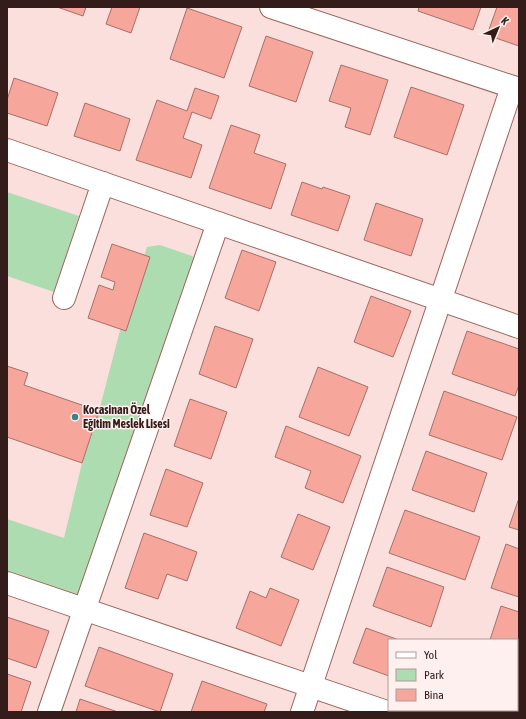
<svg xmlns="http://www.w3.org/2000/svg" width="526" height="719" font-family="'Asap Condensed',sans-serif">
  <style>
    .green { fill: #addcb1 }
    .building { fill: #f7a69c; stroke: #a86f68 }
    .lines { fill: none; stroke-linecap: round; stroke-linejoin: round }
    .minor-casing { stroke: #9d645d; stroke-width: 24 }
    .minor { stroke: #fff; stroke-width: 22 }
    .poi-dot { fill: #3b828b; stroke: #fef0ee; stroke-width: 1.5 }
    .labels { text-anchor: middle; dominant-baseline: central; stroke-width: 3; stroke-linejoin: round; paint-order: stroke }
    .poi-label { font-size: 12px; font-weight: bold; fill: #331c19; stroke: #fef0ee; text-anchor: start }
  </style>
  <rect width="100%" height="100%" fill="#fadfdc"/>
  <g class="green">
    <polygon points="7,192 79,216 54,292 7,276"/>
    <polygon points="160,245 195,257 81,603 7,579 7,519 64,538 82,463 99,411 123,319 147,247"/>
  </g>
  <g class="building">
    <polygon points="57,7 86,7 83,16"/>
    <polygon points="112,7 140,7 131,33 106,24"/>
    <polygon points="419,7 481,7 473,30 418,11"/>
    <polygon points="497,7 519,7 519,46 487,35"/>
    <polygon points="187,8 242,27 224,78 170,59"/>
    <polygon points="266,36 313,52 296,102 249,86"/>
    <polygon points="341,65 388,80 370,135 345,127 351,108 329,101"/>
    <polygon points="14,78 58,93 47,126 7,113 7,100"/>
    <polygon points="411,87 464,105 447,155 394,137"/>
    <polygon points="195,88 219,96 211,119 192,112 183,138 202,145 191,178 136,160 157,100 187,111"/>
    <polygon points="85,103 130,119 120,151 74,136"/>
    <polygon points="231,125 260,135 254,153 286,164 271,209 209,188"/>
    <polygon points="302,182 322,189 323,187 350,196 338,231 291,215"/>
    <polygon points="376,203 423,219 411,256 364,240"/>
    <polygon points="112,244 150,257 126,331 88,318 99,285 113,290 115,282 101,277"/>
    <polygon points="242,250 276,262 259,311 225,298"/>
    <polygon points="371,296 411,311 393,357 354,342"/>
    <polygon points="215,326 253,339 236,388 199,374"/>
    <polygon points="467,331 519,349 519,385 515,396 452,374"/>
    <polygon points="7,366 28,373 24,385 99,411 82,463 7,437"/>
    <polygon points="318,367 368,387 349,436 299,417"/>
    <polygon points="444,391 517,417 502,460 429,435"/>
    <polygon points="190,399 227,412 211,459 174,446"/>
    <polygon points="286,426 361,456 343,503 305,488 311,471 275,457"/>
    <polygon points="426,451 487,473 474,512 412,490"/>
    <polygon points="166,469 203,483 187,527 150,515"/>
    <polygon points="519,498 519,530 509,527"/>
    <polygon points="405,510 480,537 465,580 389,553"/>
    <polygon points="298,514 330,527 313,570 281,557"/>
    <polygon points="144,533 197,552 187,581 167,574 158,599 125,588"/>
    <polygon points="506,544 519,549 519,597 491,588"/>
    <polygon points="387,567 444,587 431,627 373,606"/>
    <polygon points="270,588 299,600 281,646 236,628 250,591 266,598"/>
    <polygon points="501,606 519,612 519,661 517,661 517,640 490,640"/>
    <polygon points="7,617 49,631 36,668 7,658"/>
    <polygon points="366,628 399,640 389,640 389,676 353,663"/>
    <polygon points="99,647 173,674 160,712 85,686"/>
    <polygon points="7,674 31,682 21,712 7,712"/>
    <polygon points="517,680 519,681 519,712 467,712 461,710 517,710"/>
    <polygon points="202,681 267,704 264,712 191,712"/>
    <polygon points="80,699 118,712 76,712"/>
  </g>
  <g class="lines">
    <defs>
      <g id="minor">
        <polyline points="271,7 519,89"/>
        <polyline points="7,150 519,327"/>
        <polyline points="64,298 103,183"/>
        <polyline points="7,583 387,712"/>
        <polyline points="49,712 218,223"/>
        <polyline points="302,712 512,87"/>
      </g>
    </defs>
    <use href="#minor" class="minor-casing"/>
    <use href="#minor" class="minor"/>
  </g>
  <circle class="poi-dot" cx="75" cy="417" r="4"/>
  <g class="labels">
    <g class="poi-label">
      <text x="83" y="410">Kocasinan Özel<tspan x="83" dy="14">Eğitim Meslek Lisesi</tspan></text>
    </g>
  </g>
  <rect width="526" height="719" fill="none" stroke="#331c19" stroke-width="16"/>
  <rect x="388" y="639" width="130" height="72" fill="#fef0ee" stroke="#ad9b99"/>
  <rect x="396" y="652" width="20" height="6" fill="#ffffff" stroke="#ad9b99"/>
  <text x="424" y="659" font-size="12" fill="#331c19">Yol</text>
  <rect x="396" y="669" width="20" height="12" fill="#addcb1" stroke="#ad9b99"/>
  <text x="424" y="679" font-size="12" fill="#331c19">Park</text>
  <rect x="396" y="689" width="20" height="12" fill="#f7a69c" stroke="#ad9b99"/>
  <text x="424" y="699" font-size="12" fill="#331c19">Bina</text>
  <g transform="translate(498 28) rotate(44)" stroke="#fef0ee" stroke-width="3" paint-order="stroke">
  <path d="M0-3L7 15L0 10L-7 15Z" fill="#331c19"/>
  <text y="-6" font-size="11" font-weight="bold" text-anchor="middle" fill="#331c19">K</text>
  </g>
</svg>
